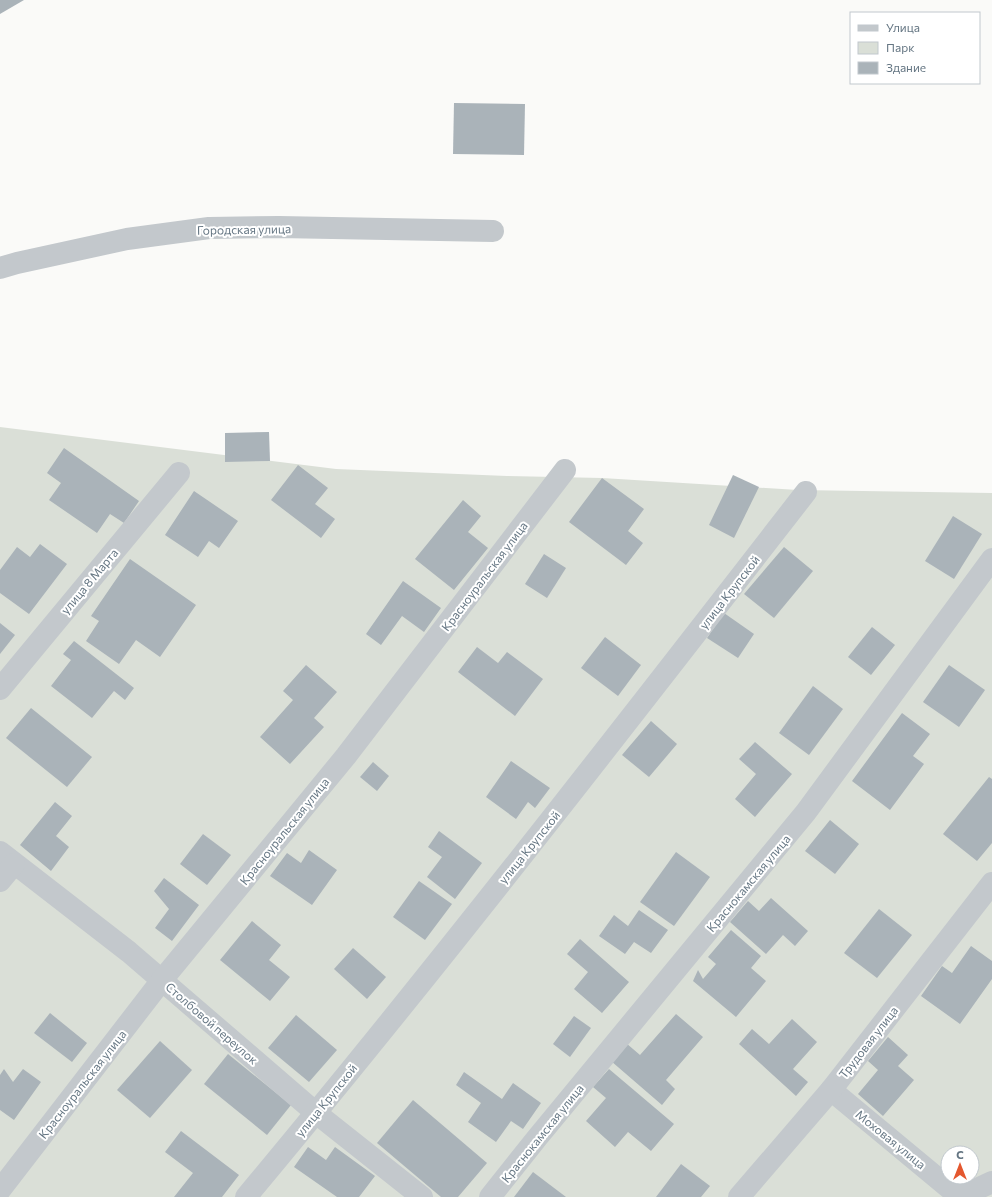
<svg xmlns="http://www.w3.org/2000/svg" width="992" height="1197" font-family="Commissioner,sans-serif">
  <style>
    .green { fill: #dadfd7; fill-rule: evenodd }
    .building { fill: #aab3b9 }
    .lines { fill: none; stroke-linecap: round; stroke-linejoin: round }
    .minor { stroke: #c3c8cc; stroke-width: 22 }
    .labels { text-anchor: middle; dominant-baseline: central; stroke-width: 4; stroke-linejoin: round; paint-order: stroke }
    .street-label { font-size: 12px; fill: #657683; stroke: #fff }
  </style>
  <rect width="100%" height="100%" fill="#fafaf8"/>
  <path class="green" d="M 0,427 L 336,469 L 507,476 L 602,478 L 798,490 L 992,493 L 992,1197 L 0,1197 ZM 948,1153 L 972,1153 L 972,1177 L 948,1177 Z"/>
  <g class="building">
    <polygon points="0,0 24,0 0,14"/>
    <polygon points="454,103 525,104 524,155 453,154"/>
    <polygon points="269,432 270,461 225,462 225,433"/>
    <polygon points="64,448 139,501 124,523 110,514 97,533 49,500 61,483 47,473"/>
    <polygon points="298,465 328,488 315,504 335,519 321,538 271,500"/>
    <polygon points="733,475 759,487 734,538 709,525"/>
    <polygon points="602,478 644,509 628,531 643,543 626,565 569,522"/>
    <polygon points="194,491 238,521 219,548 209,541 198,557 165,535"/>
    <polygon points="463,500 481,516 468,532 488,548 454,590 415,559"/>
    <polygon points="953,516 982,534 954,579 925,561"/>
    <polygon points="40,544 67,564 29,614 0,593 0,570 17,547 30,557"/>
    <polygon points="784,547 813,571 774,618 744,594"/>
    <polygon points="544,554 566,568 547,598 525,584"/>
    <polygon points="130,559 196,605 160,657 136,640 119,664 86,641 99,621 91,616"/>
    <polygon points="403,581 441,608 424,632 402,616 381,645 366,634"/>
    <polygon points="724,613 754,634 738,658 707,638"/>
    <polygon points="0,623 15,635 0,654"/>
    <polygon points="872,627 895,645 871,675 848,657"/>
    <polygon points="605,637 641,665 618,696 581,668"/>
    <polygon points="74,641 134,688 125,700 114,691 92,718 51,686 71,660 63,654"/>
    <polygon points="477,647 498,663 507,652 543,679 515,716 458,672"/>
    <polygon points="306,665 337,692 314,718 324,727 290,764 260,737 293,700 283,691"/>
    <polygon points="949,665 985,690 959,727 923,702"/>
    <polygon points="813,686 843,709 809,755 779,733"/>
    <polygon points="31,708 92,757 67,787 6,738"/>
    <polygon points="902,713 930,734 913,756 924,764 890,810 852,781"/>
    <polygon points="651,721 677,744 649,777 622,755"/>
    <polygon points="755,742 792,774 755,817 735,799 756,774 739,759"/>
    <polygon points="511,761 550,788 535,808 528,802 516,819 486,797"/>
    <polygon points="373,762 389,776 377,791 360,777"/>
    <polygon points="989,777 992,779 992,843 977,861 943,834"/>
    <polygon points="55,802 72,816 56,836 69,847 51,871 20,845"/>
    <polygon points="830,820 859,844 835,874 805,851"/>
    <polygon points="439,831 482,863 455,899 427,877 442,857 428,847"/>
    <polygon points="203,834 231,855 207,885 180,864"/>
    <polygon points="309,850 337,870 312,905 270,876 287,853 301,863"/>
    <polygon points="676,852 710,877 674,926 640,902"/>
    <polygon points="164,878 199,905 172,941 155,928 169,909 154,891"/>
    <polygon points="419,881 452,904 425,940 393,917"/>
    <polygon points="771,898 808,931 795,946 783,935 766,954 730,922 748,901 759,911"/>
    <polygon points="879,909 912,935 877,978 844,953"/>
    <polygon points="639,910 668,930 651,953 634,942 625,954 599,936 614,915 628,926"/>
    <polygon points="252,921 281,945 269,960 290,977 270,1001 220,960"/>
    <polygon points="731,930 761,956 751,968 766,981 736,1017 693,981 698,970 703,979 716,964 708,957"/>
    <polygon points="580,939 629,982 602,1013 574,989 588,972 567,954"/>
    <polygon points="971,946 992,961 992,979 960,1024 921,996 942,966 952,973"/>
    <polygon points="353,948 386,977 367,999 334,969"/>
    <polygon points="50,1013 87,1043 72,1062 34,1033"/>
    <polygon points="676,1014 703,1037 666,1080 675,1089 662,1105 611,1061 626,1043 640,1055"/>
    <polygon points="296,1015 337,1050 309,1082 268,1048"/>
    <polygon points="574,1016 591,1028 570,1057 553,1044"/>
    <polygon points="792,1019 817,1042 793,1069 808,1082 796,1096 739,1044 752,1029 769,1044"/>
    <polygon points="888,1037 908,1055 898,1066 914,1080 883,1116 858,1094 878,1070 868,1061"/>
    <polygon points="160,1041 192,1070 150,1118 117,1090"/>
    <polygon points="228,1054 291,1105 267,1135 204,1084"/>
    <polygon points="4,1069 13,1082 23,1069 41,1082 14,1120 0,1110 0,1075"/>
    <polygon points="609,1069 674,1124 651,1151 628,1132 615,1147 586,1121 606,1098 593,1087"/>
    <polygon points="464,1072 502,1099 513,1083 541,1103 523,1129 511,1121 496,1142 468,1122 481,1103 456,1085"/>
    <polygon points="413,1100 487,1163 458,1197 441,1197 377,1143"/>
    <polygon points="181,1131 239,1175 222,1197 174,1197 193,1173 165,1152"/>
    <polygon points="308,1147 326,1160 335,1147 375,1176 359,1197 337,1197 294,1167"/>
    <polygon points="681,1164 710,1186 701,1197 656,1197"/>
    <polygon points="533,1172 566,1197 514,1197"/>
  </g>
  <g class="lines">
    <g class="minor">
      <polyline points="0,268 17,263 127,239 209,228 279,227 493,231"/>
      <polyline points="0,689 179,473"/>
      <polyline points="0,852 129,952 316,1113 422,1197"/>
      <polyline points="0,881 14,864"/>
      <polyline points="831,1090 960,1197 992,1182"/>
      <polyline points="0,1190 162,980 346,756 565,470"/>
      <path d="M 246,1197 C 438,967 622,729 806,492"/>
      <polyline points="490,1197 537,1138 806,812 992,559"/>
      <polyline points="739,1197 831,1090 992,883"/>
    </g>
  </g>
  <g class="labels">
    <g class="street-label">
      <text transform="translate(244 229) rotate(-1)">Городская улица</text>
      <text transform="translate(484 576) rotate(-53)">Красноуральская улица</text>
      <text transform="translate(89 581) rotate(-50)">улица 8 Марта</text>
      <text transform="translate(729 592) rotate(-52)">улица Крупской</text>
      <text transform="translate(284 831) rotate(-51)">Красноуральская улица</text>
      <text transform="translate(529 847) rotate(-51)">улица Крупской</text>
      <text transform="translate(748 883) rotate(-50)">Краснокамская улица</text>
      <text transform="translate(212 1023) rotate(41)">Столбовой переулок</text>
      <text transform="translate(868 1042) rotate(-52)">Трудовая улица</text>
      <text transform="translate(82 1084) rotate(-52)">Красноуральская улица</text>
      <text transform="translate(326 1100) rotate(-51)">улица Крупской</text>
      <text transform="translate(542 1133) rotate(-51)">Краснокамская улица</text>
      <text transform="translate(891 1139) rotate(39)">Моховая улица</text>
    </g>
  </g>
  <rect x="850" y="12" width="130" height="72" fill="#ffffff" stroke="#c1c8cd"/>
  <rect x="858" y="25" width="20" height="6" fill="#c3c8cc" stroke="#c1c8cd"/>
  <text x="886" y="32" font-size="12" fill="#657683">Улица</text>
  <rect x="858" y="42" width="20" height="12" fill="#dadfd7" stroke="#c1c8cd"/>
  <text x="886" y="52" font-size="12" fill="#657683">Парк</text>
  <rect x="858" y="62" width="20" height="12" fill="#aab3b9" stroke="#c1c8cd"/>
  <text x="886" y="72" font-size="12" fill="#657683">Здание</text>
  <g transform="translate(960 1165)"><circle r="19" fill="#ffffff" stroke="#c1c8cd"/>
  <path d="M0-3L7 15L0 10L-7 15Z" fill="#e4572e"/>
  <text y="-6" font-size="11" font-weight="bold" text-anchor="middle" fill="#657683">С</text>
  </g>
</svg>
